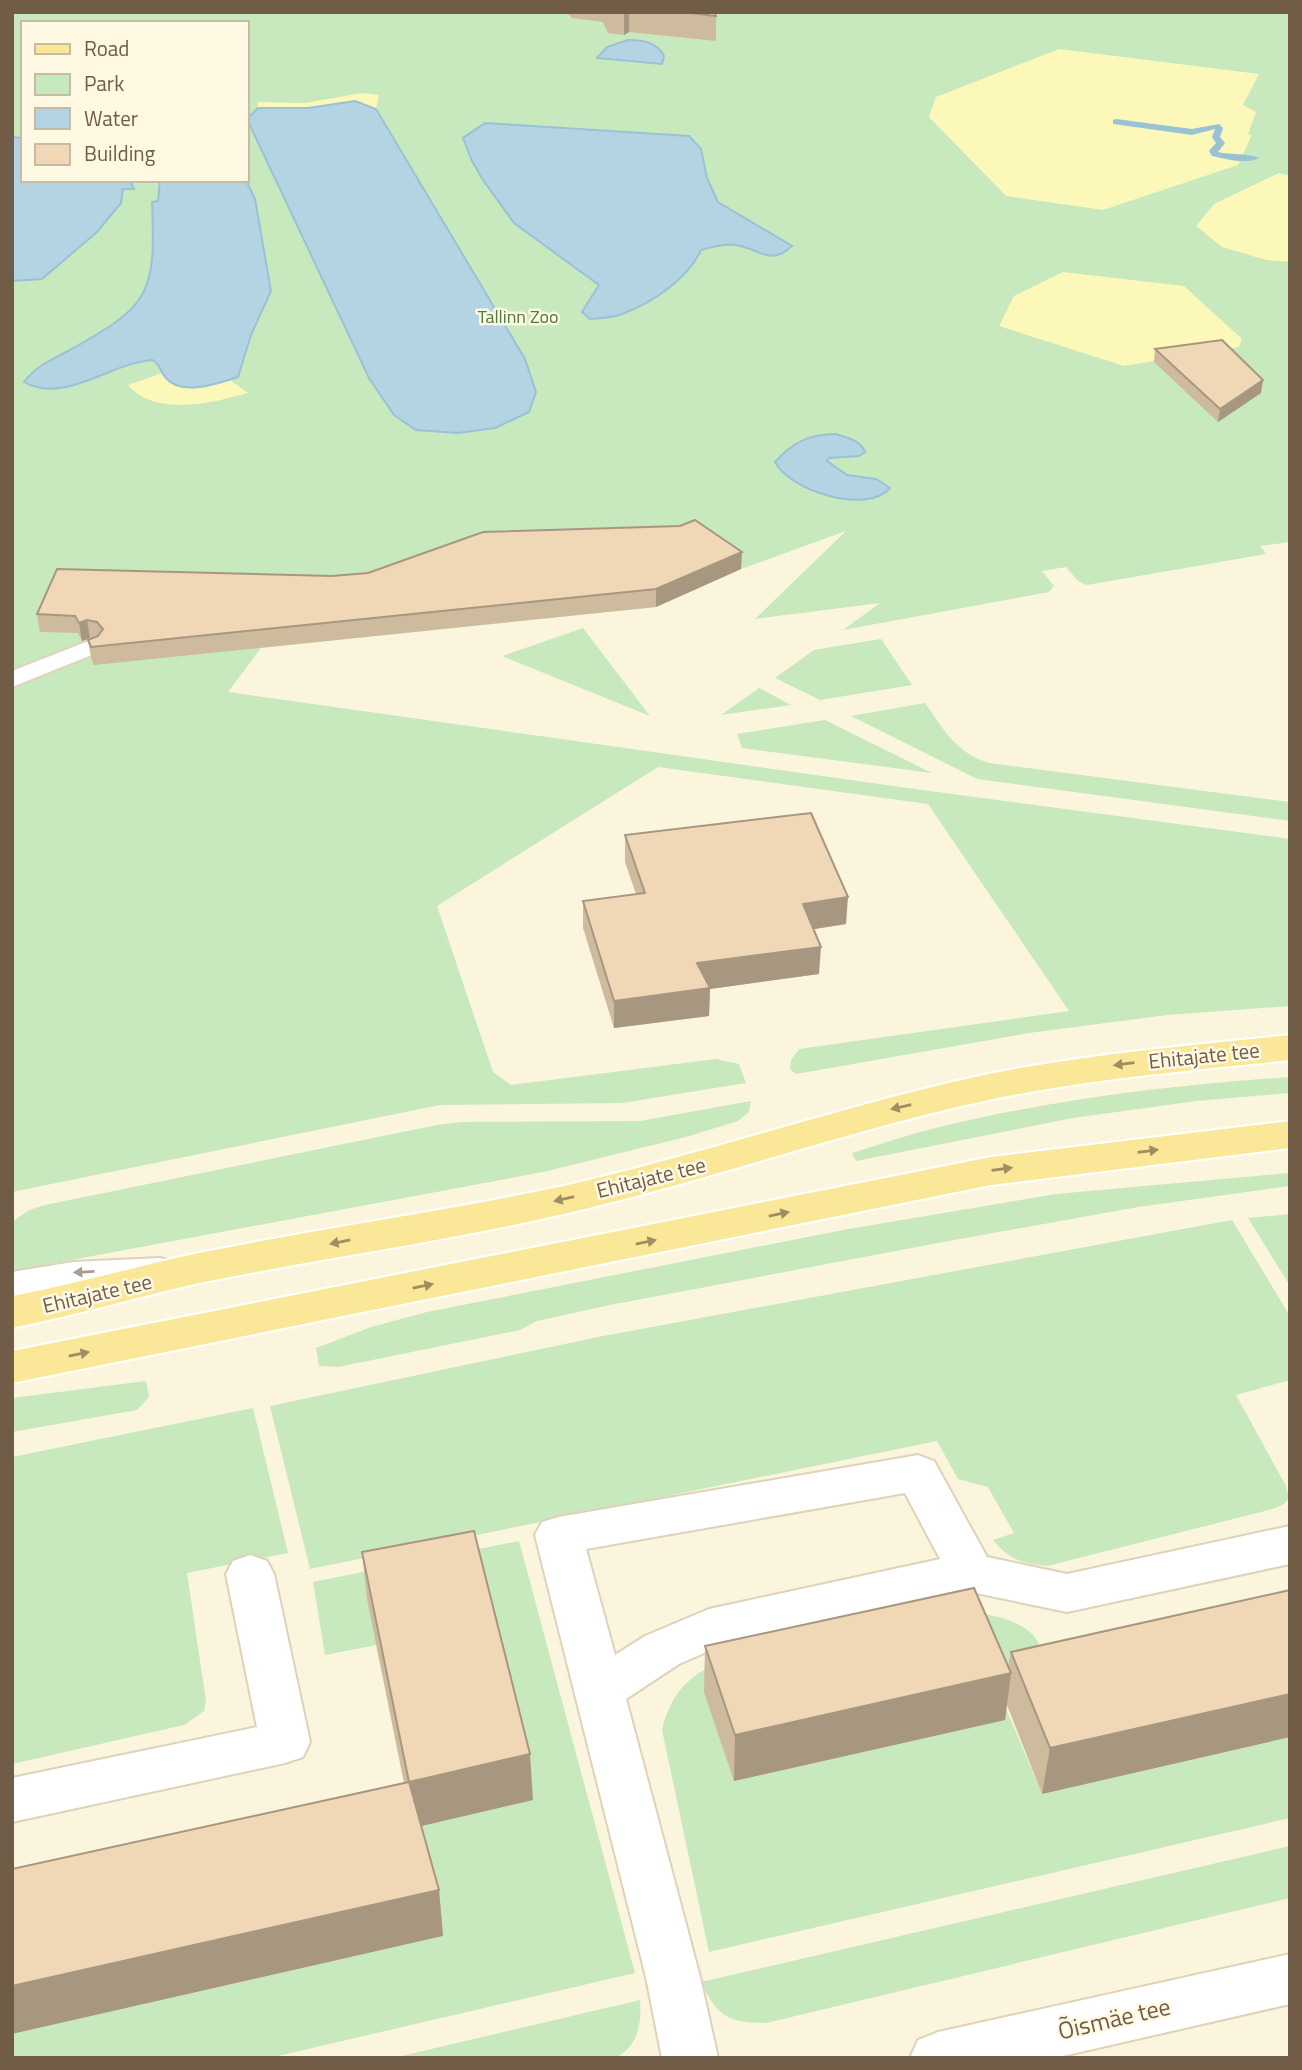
<svg xmlns="http://www.w3.org/2000/svg" width="1302" height="2070" font-family="'Titillium Web',sans-serif">
  <style>
    .green { fill: #c8e8be; fill-rule: evenodd }
    .sand { fill: #fbf8b9 }
    .water { fill: #b4d4e4; stroke: #9ac2d5; stroke-width: 2 }
    .lines { fill: none; stroke-linecap: round; stroke-linejoin: round }
    .stream { fill: #9ac2d5; fill-rule: evenodd }
    .service-casing { stroke: #dfd2bb; stroke-width: 4 }
    .minor-casing { stroke: #dfd2bb; stroke-width: 4 }
    .secondary-casing { stroke: #e1d2b6; stroke-width: 4 }
    .primary-casing { stroke: #fff; stroke-width: 4 }
    .service { fill: #fff; fill-rule: evenodd }
    .minor { fill: #fff; fill-rule: evenodd }
    .secondary { fill: #fff; fill-rule: evenodd }
    .primary { fill: #fae797; fill-rule: evenodd }
    .wall { fill: #ceba9d }
    .shaded-wall { fill: #a89780 }
    .building { fill: #f0d8b7; stroke: #a89780; stroke-width: 2 }
    .oneway { fill: #a18d63 }
    .oneway2 { fill: #aa9e91 }
    .labels { text-anchor: middle; dominant-baseline: central; stroke-width: 5; stroke-linejoin: round; paint-order: stroke }
    .far-park-label { font-size: 18px; fill: #497c42; stroke: #fff9e4 }
    .street-label { font-size: 21px; fill: #715d47; stroke: #fff9e4 }
    .near-street-label { font-size: 24px; fill: #715d47; stroke: #fff9e4 }
  </style>
  <rect width="100%" height="100%" fill="#fbf5de"/>
  <g class="green">
    <path d="M 12,12 L 1290,12 L 1290,542 L 1260,546 L 1266,554 L 1087,585 L 1078,581 L 1066,567 L 1042,571 L 1054,586 L 1049,592 L 843,630 L 880,603 L 755,619 L 846,531 L 741,569 L 656,607 L 261,648 L 228,692 L 922,790 L 1290,839 L 1290,1006 L 1167,1015 L 1029,1033 L 796,1074 L 790,1069 L 791,1060 L 799,1049 L 1069,1011 L 928,804 L 658,767 L 437,906 L 493,1072 L 511,1085 L 716,1059 L 739,1064 L 746,1083 L 622,1103 L 440,1105 L 12,1192 ZM 23,23 L 247,23 L 247,180 L 23,180 Z"/>
    <polygon points="583,628 650,716 502,656"/>
    <polygon points="881,639 912,685 820,700 775,678 814,650"/>
    <polygon points="759,688 791,705 721,715"/>
    <path d="M 925,703 C 945,731 955,752 989,763 L 1290,802 L 1290,821 L 977,779 L 851,716 Z"/>
    <polygon points="825,720 932,773 742,748 737,734"/>
    <path d="M 1290,1077 L 1290,1093 L 1196,1101 L 1073,1118 L 856,1161 L 852,1153 C 881,1144 910,1134 940,1127 C 1054,1099 1172,1085 1290,1077 Z"/>
    <polygon points="751,1101 749,1112 738,1121 686,1137 543,1172 12,1271 12,1222 29,1210 45,1205 437,1125 461,1122 640,1121"/>
    <polygon points="1290,1173 1290,1186 1138,1207 938,1243 610,1305 537,1321 520,1330 338,1367 319,1366 316,1348 371,1327 427,1312 848,1229 1056,1194"/>
    <polygon points="1290,1214 1290,1286 1248,1218"/>
    <path d="M 1232,1220 L 1290,1316 L 1290,1380 L 1236,1395 L 1286,1486 L 1289,1498 L 1284,1504 L 1273,1509 L 1047,1566 C 1023,1564 1008,1559 993,1540 L 1014,1533 L 988,1487 L 958,1479 L 937,1441 L 310,1569 L 270,1406 L 598,1337 Z"/>
    <polygon points="146,1381 149,1397 137,1410 12,1432 12,1398"/>
    <polygon points="253,1408 288,1553 187,1573 206,1701 204,1711 184,1725 12,1764 12,1457"/>
    <polygon points="519,1541 635,1973 269,2058 12,2058 12,2034 443,1936 376,1645 325,1655 313,1582"/>
    <path d="M 964,1612 C 987,1614 1013,1617 1031,1633 C 1041,1642 1052,1673 1059,1686 L 1002,1699 L 1042,1794 L 1290,1737 L 1290,1818 L 709,1952 L 662,1730 C 675,1677 703,1670 748,1648 L 734,1781 L 1004,1720 Z"/>
    <path d="M 1290,1846 L 1290,1898 L 766,2023 C 729,2023 717,2017 701,1982 Z"/>
    <path d="M 640,2000 C 642,2023 638,2047 615,2058 L 393,2058 Z"/>
  </g>
  <g class="sand">
    <polygon points="1059,49 1259,74 1243,105 1256,112 1248,134 1252,135 1238,165 1103,210 1006,196 929,117 936,97"/>
    <polygon points="362,93 379,95 376,109 355,101 308,108 258,108 258,102 305,103"/>
    <polygon points="1279,173 1290,176 1290,262 1266,260 1222,247 1196,226 1214,204"/>
    <polygon points="1063,272 1184,286 1242,339 1239,347 1124,366 999,326 1014,296"/>
    <path d="M 163,373 L 166,379 L 205,386 L 230,380 L 248,393 C 213,403 155,417 128,385 Z"/>
  </g>
  <g class="water">
    <path d="M 628,40 C 642,40 657,42 664,56 L 662,64 L 597,58 L 607,47 Z"/>
    <polygon points="355,101 376,109 525,359 536,392 529,412 495,428 458,433 416,430 394,415 369,378 247,119 258,108 308,108"/>
    <path d="M 485,123 L 689,136 L 701,149 L 707,178 L 718,202 L 792,246 C 769,267 760,248 735,245 C 723,244 712,247 701,250 C 688,279 652,303 622,314 C 613,318 600,318 590,319 L 582,312 L 599,285 L 514,223 L 483,180 L 472,161 L 463,138 Z"/>
    <polygon points="12,137 23,138 23,180 130,180 134,189 123,189 121,203 97,232 42,279 12,281"/>
    <path d="M 160,180 L 246,180 L 255,199 L 271,291 L 251,335 L 238,377 C 219,383 182,397 166,378 C 160,372 161,365 153,360 C 111,362 65,405 24,382 C 36,366 51,360 68,351 C 150,306 156,295 152,202 L 158,201 Z"/>
    <path d="M 836,434 C 848,438 860,440 865,452 L 859,456 L 829,458 L 827,461 L 847,475 L 876,479 L 890,488 C 867,515 790,491 775,462 C 792,443 809,434 836,434 Z"/>
  </g>
  <g class="lines">
    <path class="stream" d="M 1116,119 L 1192,129 L 1219,124 L 1223,128 L 1220,137 L 1225,143 L 1218,152 C 1231,155 1249,153 1259,158 C 1246,165 1226,159 1212,156 L 1209,151 L 1216,143 L 1212,137 L 1215,129 L 1192,135 L 1113,124 L 1113,120 Z"/>
    <defs>
      <g id="service">
        <polygon points="91,640 99,642 103,647 99,652 12,687 12,671"/>
        <polygon points="160,1258 171,1261 175,1269 171,1277 160,1280 73,1284 12,1294 12,1272 73,1262"/>
      </g>
      <g id="minor">
        <path d="M 918,1455 L 934,1461 L 987,1557 L 1067,1574 L 1290,1526 L 1290,1564 L 1067,1612 L 971,1592 L 923,1599 L 718,1647 L 679,1664 L 626,1699 L 700,1977 L 718,2058 L 662,2058 L 646,1977 L 535,1535 L 542,1522 L 559,1517 ZM 905,1493 L 940,1559 L 709,1609 L 645,1636 L 615,1655 L 586,1549 Z"/>
        <polygon points="250,1555 267,1561 274,1574 310,1742 303,1757 285,1763 12,1822 12,1778 257,1727 226,1574 233,1561"/>
      </g>
      <polygon id="secondary" points="1290,1954 1290,2004 1054,2058 910,2058 918,2040 938,2032"/>
      <g id="primary">
        <path d="M 1290,1035 L 1290,1060 C 1187,1071 1085,1079 984,1101 C 841,1132 702,1183 559,1215 C 442,1242 322,1258 204,1282 C 140,1296 77,1315 12,1328 L 12,1296 C 77,1284 140,1265 204,1252 C 322,1228 442,1212 559,1187 C 702,1155 841,1106 984,1075 C 1085,1054 1187,1046 1290,1035 Z"/>
        <polygon points="1290,1121 1290,1148 991,1185 12,1383 12,1351 991,1157"/>
      </g>
    </defs>
    <use href="#service" class="service-casing"/>
    <use href="#minor" class="minor-casing"/>
    <use href="#secondary" class="secondary-casing"/>
    <use href="#primary" class="primary-casing"/>
    <use href="#service" class="service"/>
    <use href="#minor" class="minor"/>
    <use href="#secondary" class="secondary"/>
    <use href="#primary" class="primary"/>
  </g>
  <g class="wall">
    <polygon points="567,12 714,12 716,16 716,41 629,32 624,35 608,33 603,22 572,18"/>
    <polygon points="1155,349 1261,393 1218,422 1154,362"/>
    <polygon points="742,552 741,569 656,607 94,665 91,658 88,640 93,638 90,638 82,641 78,633 40,632 37,614"/>
    <polygon points="625,835 846,924 814,929 819,974 710,989 709,1016 614,1028 583,928 583,901 636,894 625,862"/>
    <polygon points="362,1552 533,1800 421,1826 439,1890 443,1936 404,1783 367,1599"/>
    <polygon points="1290,1590 1290,1737 1042,1794 1007,1705 1005,1720 734,1781 704,1692 705,1646 1008,1667 1011,1652"/>
  </g>
  <g class="shaded-wall">
    <polygon points="624,12 629,12 629,32 624,35"/>
    <polygon points="1263,380 1261,393 1218,422 1220,409"/>
    <polygon points="742,552 741,569 656,607 656,589"/>
    <polygon points="87,620 90,638 82,641 79,623"/>
    <polygon points="848,897 846,924 802,931 803,904"/>
    <polygon points="821,947 819,974 710,989 709,1016 614,1028 614,1001 697,963"/>
    <polygon points="1011,1673 1005,1720 734,1781 735,1735"/>
    <polygon points="1290,1694 1290,1737 1042,1794 1050,1748"/>
    <polygon points="530,1754 533,1800 413,1828 409,1782"/>
    <polygon points="439,1890 443,1936 12,2034 12,1986"/>
  </g>
  <g class="building">
    <polygon points="682,12 714,12 716,16"/>
    <polygon points="1222,340 1263,380 1220,409 1155,349"/>
    <polygon points="695,520 742,552 656,589 91,647 88,640 98,636 103,629 97,622 87,620 79,623 75,616 37,614 57,569 332,576 368,573 483,532 680,526"/>
    <polygon points="811,813 848,897 803,904 821,947 697,963 710,988 614,1001 583,901 645,893 625,835"/>
    <polygon points="474,1531 530,1754 409,1782 362,1552"/>
    <polygon points="974,1588 1011,1673 735,1735 705,1646"/>
    <polygon points="1290,1590 1290,1694 1050,1748 1011,1652"/>
    <polygon points="409,1782 439,1890 12,1986 12,1869"/>
  </g>
  <defs><path id="oneway-solid" d="M-6-.8H1V-3.2L6.5 0L1 3.2V.8H-6Z" transform="scale(1.75)"/></defs>
  <g class="oneway">
    <use href="#oneway-solid" transform="translate(1124 1064) rotate(173)"/>
    <use href="#oneway-solid" transform="translate(901 1107) rotate(167)"/>
    <use href="#oneway-solid" transform="translate(1148 1151) rotate(-7)"/>
    <use href="#oneway-solid" transform="translate(1002 1169) rotate(-8)"/>
    <use href="#oneway-solid" transform="translate(564 1199) rotate(167)"/>
    <use href="#oneway-solid" transform="translate(779 1214) rotate(-12)"/>
    <use href="#oneway-solid" transform="translate(340 1242) rotate(169)"/>
    <use href="#oneway-solid" transform="translate(646 1242) rotate(-11)"/>
    <use href="#oneway-solid" transform="translate(423 1286) rotate(-11)"/>
    <use href="#oneway-solid" transform="translate(79 1354) rotate(-11)"/>
  </g>
  <use class="oneway2" href="#oneway-solid" transform="translate(84 1272) rotate(177)"/>
  <g class="labels">
    <g class="far-park-label">
      <text x="518" y="316">Tallinn Zoo</text>
    </g>
    <g class="street-label">
      <text transform="translate(1204 1055) rotate(-6)">Ehitajate tee</text>
      <text transform="translate(651 1177) rotate(-14)">Ehitajate tee</text>
      <text transform="translate(97 1293) rotate(-13)">Ehitajate tee</text>
    </g>
    <g class="near-street-label">
      <text transform="translate(1114 2018) rotate(-13)">Õismäe tee</text>
    </g>
  </g>
  <rect width="1302" height="2070" fill="none" stroke="#715d47" stroke-width="28"/>
  <rect x="21" y="21" width="228" height="161" fill="#fff9e4" stroke="#c6bba5" stroke-width="2"/>
  <rect x="35" y="44" width="35" height="10" fill="#fae797" stroke="#c6bba5" stroke-width="2"/>
  <text x="84" y="56" font-size="21" fill="#715d47">Road</text>
  <rect x="35" y="74" width="35" height="21" fill="#c8e8be" stroke="#c6bba5" stroke-width="2"/>
  <text x="84" y="91" font-size="21" fill="#715d47">Park</text>
  <rect x="35" y="108" width="35" height="21" fill="#b4d4e4" stroke="#c6bba5" stroke-width="2"/>
  <text x="84" y="126" font-size="21" fill="#715d47">Water</text>
  <rect x="35" y="144" width="35" height="21" fill="#f0d8b7" stroke="#c6bba5" stroke-width="2"/>
  <text x="84" y="161" font-size="21" fill="#715d47">Building</text>
</svg>
